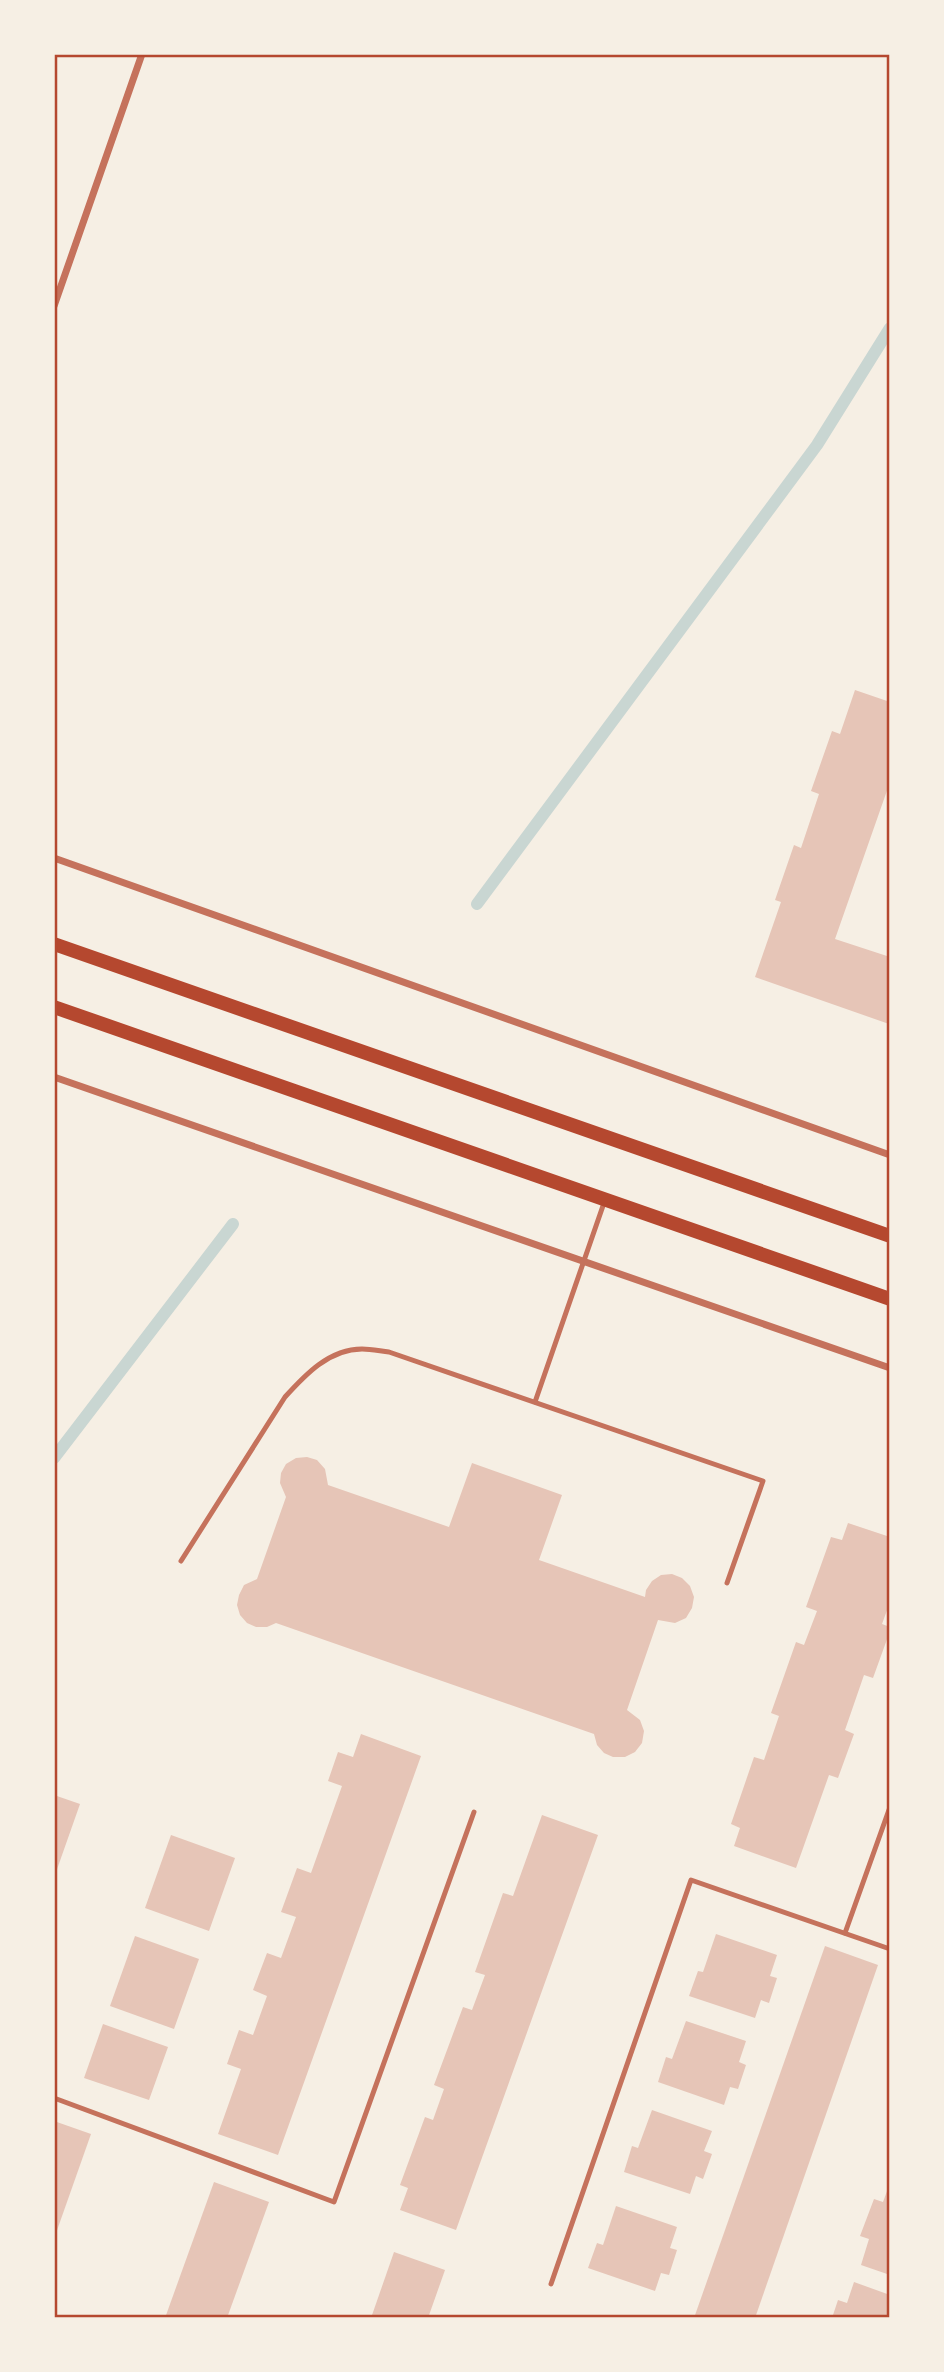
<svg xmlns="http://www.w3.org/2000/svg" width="944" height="2372" font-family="Quicksand,sans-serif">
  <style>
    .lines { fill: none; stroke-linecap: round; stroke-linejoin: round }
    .stream { stroke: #c9d6d2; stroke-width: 12 }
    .building { fill: #e6c5b7 }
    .service { stroke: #c5725c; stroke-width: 5 }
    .minor { stroke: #c5725c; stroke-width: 7 }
    .secondary { stroke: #b5482f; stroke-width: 14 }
    .neatline { fill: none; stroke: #b5482f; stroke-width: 2.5 }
  </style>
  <rect width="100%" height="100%" fill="#f6efe4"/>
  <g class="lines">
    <g class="stream">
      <polyline points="477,904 817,445 890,328"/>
      <polyline points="54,1458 233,1224"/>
    </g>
  </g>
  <g class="building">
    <polygon points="855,690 890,702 890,782 835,939 890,957 889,1024 755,977 781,902 775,900 794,845 801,848 819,794 811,791 832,731 840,734"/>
    <polygon points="307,1457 317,1460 325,1469 328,1485 449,1527 472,1463 562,1495 539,1560 645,1597 646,1590 652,1581 661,1575 672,1574 682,1578 690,1586 694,1597 692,1608 686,1618 675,1623 658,1620 627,1710 640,1720 644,1731 642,1743 635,1752 625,1757 613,1757 604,1753 597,1745 594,1734 276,1623 267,1627 256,1627 247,1623 240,1615 237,1605 239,1595 244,1585 257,1579 286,1497 280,1483 281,1473 286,1464 296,1458"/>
    <polygon points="848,1523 890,1537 890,1602 882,1624 890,1627 890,1631 873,1678 864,1675 845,1730 854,1734 838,1778 829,1775 796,1868 734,1846 740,1828 731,1824 754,1757 764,1760 779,1716 771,1713 796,1642 804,1645 817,1611 806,1607 831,1537 842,1540"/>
    <polygon points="361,1734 421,1756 278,2155 218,2134 241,2069 227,2064 239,2030 253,2035 267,1996 253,1990 267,1953 281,1958 296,1917 281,1912 297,1868 311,1873 342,1786 328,1781 338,1752 353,1757"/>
    <polygon points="54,1795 80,1804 55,1875 54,1875"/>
    <polygon points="542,1815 598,1835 456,2230 400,2210 408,2188 400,2185 425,2117 433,2120 444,2089 434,2085 463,2007 472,2010 485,1975 475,1972 503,1893 513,1896"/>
    <polygon points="171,1835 235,1858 209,1931 145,1908"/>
    <polygon points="716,1934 777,1955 770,1976 777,1978 769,2003 761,2000 755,2018 689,1996 698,1971 703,1972"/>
    <polygon points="135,1936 199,1959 174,2029 110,2006"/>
    <polygon points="825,1946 878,1965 755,2318 694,2318"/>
    <polygon points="686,2021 746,2041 739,2062 746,2065 738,2089 730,2087 724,2105 658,2082 666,2057 672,2059"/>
    <polygon points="103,2024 168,2047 149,2100 84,2078"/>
    <polygon points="652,2110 712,2131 704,2151 712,2154 703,2179 696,2176 690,2194 624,2172 632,2146 638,2148"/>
    <polygon points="54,2121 91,2134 55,2236 54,2236"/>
    <polygon points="214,2182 269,2202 227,2318 165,2318"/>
    <polygon points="890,2183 890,2275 861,2265 869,2239 860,2236 874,2199 883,2202"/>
    <polygon points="616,2206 677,2227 670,2248 677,2250 669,2275 661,2273 655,2291 588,2268 597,2243 603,2245"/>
    <polygon points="394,2252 445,2270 428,2318 371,2318"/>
    <polygon points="854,2282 890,2295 890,2318 832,2318 838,2300 847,2303"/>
  </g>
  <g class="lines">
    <g class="service">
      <polyline points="535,1402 605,1200"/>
      <path d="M 181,1561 L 285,1397 C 305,1375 329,1349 362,1349 C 371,1349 380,1351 389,1352 L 763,1481 L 727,1583"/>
      <polyline points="845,1933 890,1807"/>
      <polyline points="54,2098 334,2202 474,1812"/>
      <polyline points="551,2284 691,1880 890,1949"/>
    </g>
    <g class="minor">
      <polyline points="54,306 142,54"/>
      <polyline points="54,858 890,1155"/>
      <polyline points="54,1077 890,1368"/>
    </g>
    <g class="secondary">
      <polyline points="54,944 890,1236"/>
      <polyline points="54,1007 890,1299"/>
    </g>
  </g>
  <rect width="944" height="2372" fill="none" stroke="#f6efe4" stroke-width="112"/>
  <rect x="56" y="56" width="832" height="2260" class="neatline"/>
</svg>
